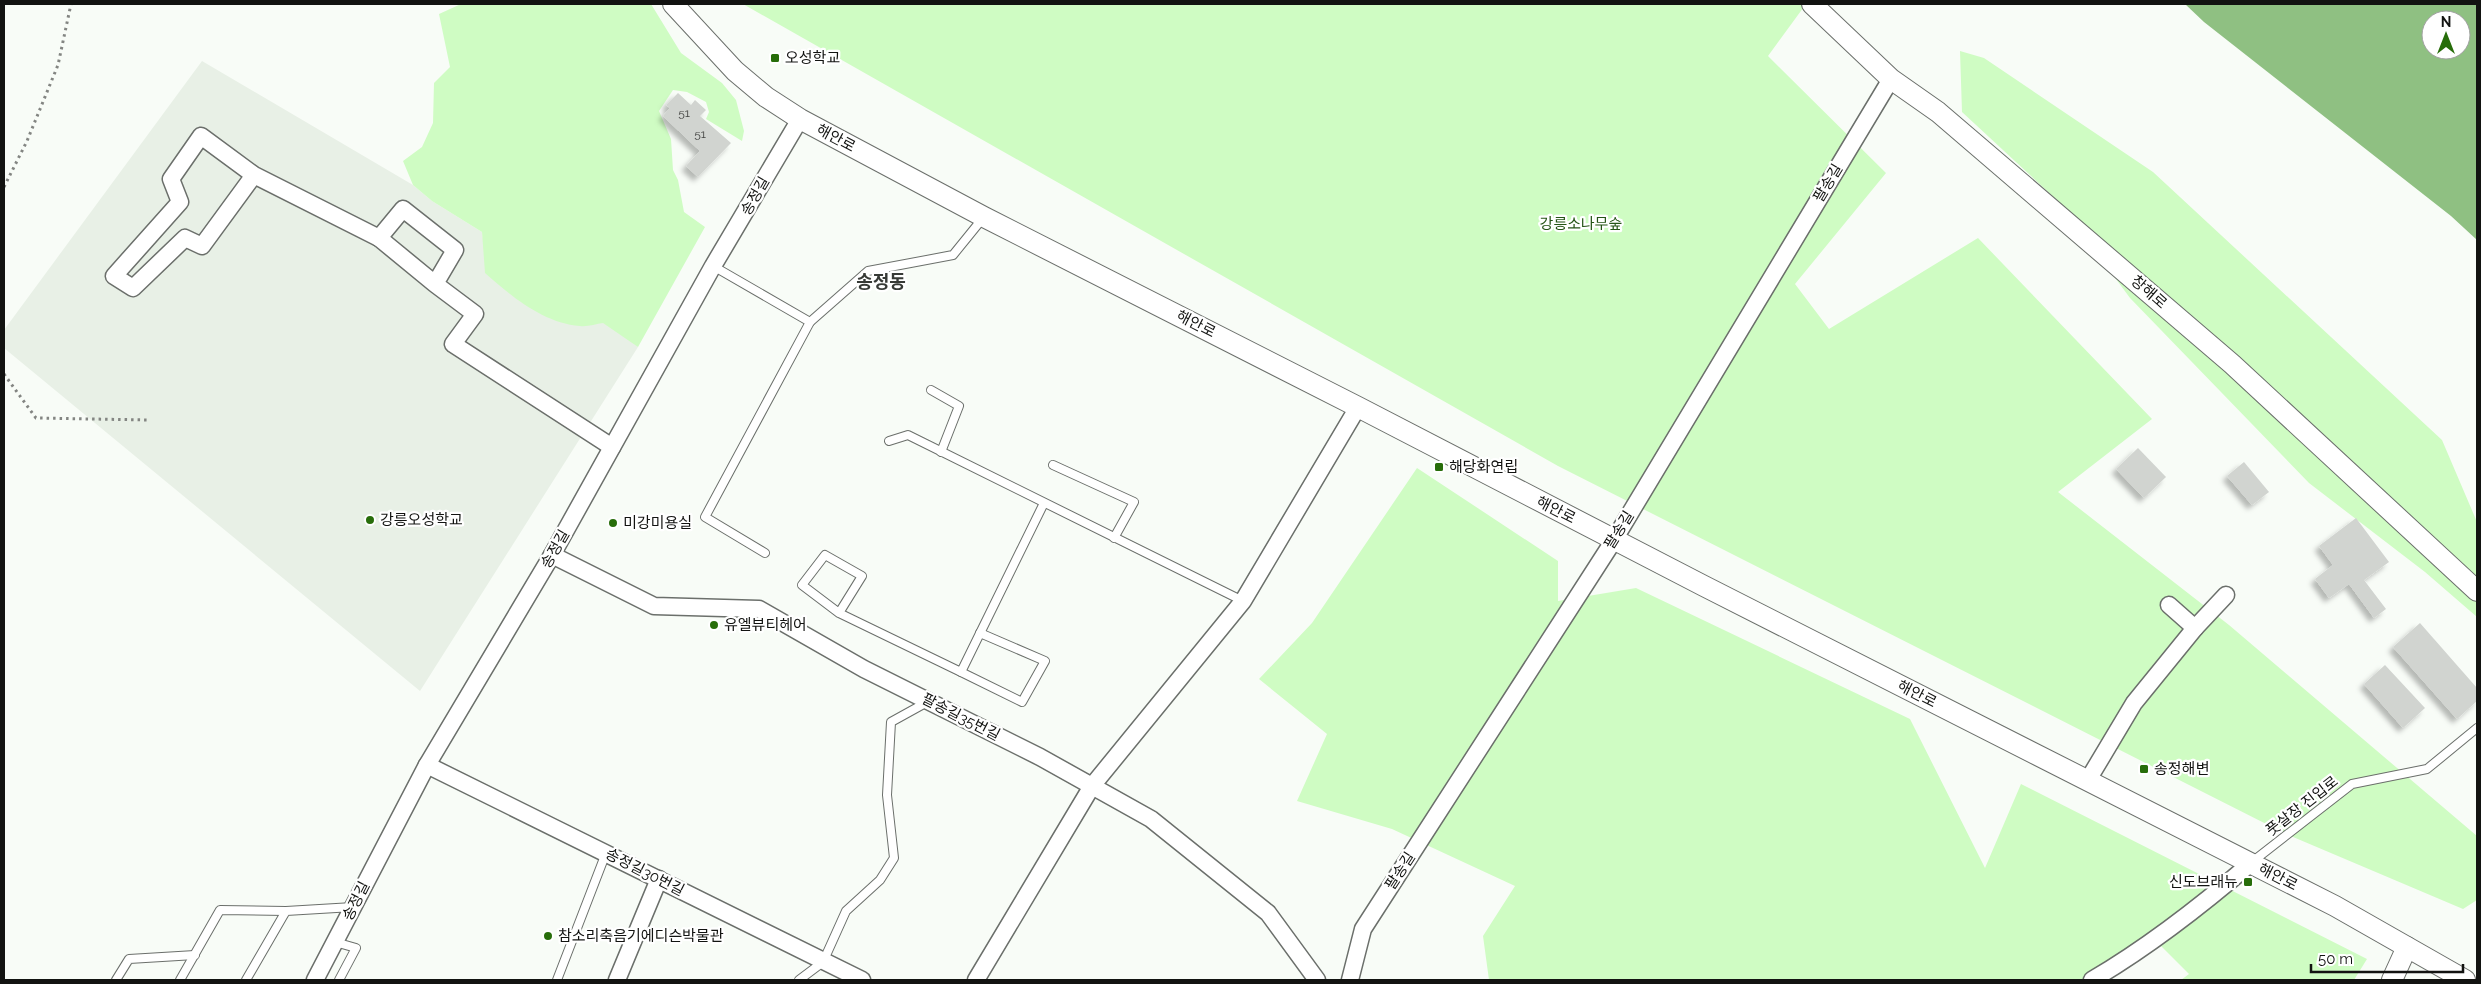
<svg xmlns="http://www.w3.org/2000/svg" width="2481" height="984" font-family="Raleway,'Noto Sans KR',sans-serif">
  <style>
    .built { fill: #e8f0e6 }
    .green { fill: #cffcc3 }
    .water { fill: #8fc082; fill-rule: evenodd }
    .building { fill: #d1d4d0; filter: url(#shadow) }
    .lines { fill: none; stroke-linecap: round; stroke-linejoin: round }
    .service-casing { stroke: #6b6f6b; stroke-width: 10 }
    .minor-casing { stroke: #6b6f6b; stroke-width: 19 }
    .tertiary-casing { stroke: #6b6f6b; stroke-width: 22 }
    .path { stroke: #838582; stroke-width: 3; stroke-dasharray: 2.5 4; stroke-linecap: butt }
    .service { stroke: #fff; stroke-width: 8 }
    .minor { stroke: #fff; stroke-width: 16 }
    .tertiary { stroke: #fff; stroke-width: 20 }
    .poi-dot { fill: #276d0a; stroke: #fff; stroke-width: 2 }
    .labels { text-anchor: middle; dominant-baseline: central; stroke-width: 4.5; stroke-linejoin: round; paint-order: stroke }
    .number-label { font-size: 12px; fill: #424341 }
    .poi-label { font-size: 15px; fill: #121311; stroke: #fff; text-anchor: start }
    .street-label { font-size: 15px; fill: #121311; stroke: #fff }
    .park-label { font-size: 15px; fill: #255416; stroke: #fff }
    .quarter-label { font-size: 18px; font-weight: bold; fill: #373a36; stroke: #fff }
  </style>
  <defs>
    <filter id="shadow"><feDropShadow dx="-4.5" dy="4.5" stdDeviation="2.5" flood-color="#0004"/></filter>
  </defs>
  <rect width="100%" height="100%" fill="#f8fcf7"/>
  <polygon class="built" points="202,61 413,185 432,201 482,232 484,246 608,322 638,347 420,691 4,348 4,330"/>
  <g class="green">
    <path d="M 461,4 L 651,4 L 681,53 L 722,83 L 736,100 L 744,131 L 742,141 L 706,119 L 709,112 L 706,102 L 687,92 L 673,90 L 659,111 L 671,139 L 673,170 L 678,180 L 684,212 L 705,227 L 638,347 L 603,323 C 596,324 587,327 580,326 C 543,323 511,296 485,273 L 482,232 L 432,201 L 413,185 L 403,161 L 422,147 L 433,123 L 434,83 L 450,67 L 439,14 Z"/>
    <polygon points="743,4 1806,4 1768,56 1886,173 1795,284 1829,329 1978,238 2152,419 2058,492 2229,625 2477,836 2477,900 2463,909 2286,834 1558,466"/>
    <polygon points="1960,51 1984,58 2153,172 2442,440 2477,522 2477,617 2425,572 2309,483 2130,298 2060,203 1962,112"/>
    <polygon points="1417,468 1558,561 1558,601 1636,588 1910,719 1985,868 2021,784 2367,959 2354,980 2181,980 2189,974 2161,946 2098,980 1489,980 1483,936 1515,886 1392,829 1297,801 1327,734 1259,679 1312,623"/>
  </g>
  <path class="water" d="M 2185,4 L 2477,4 L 2477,240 L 2451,216 L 2204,22 ZM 2431,20 L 2461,20 L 2461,50 L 2431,50 Z"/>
  <g class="building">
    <polygon points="678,93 691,105 695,100 706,110 700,116 731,143 698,177 686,166 700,151 663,116 670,108 666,105"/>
    <polygon points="2138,448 2166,477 2144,498 2116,469"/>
    <polygon points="2244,462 2269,492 2252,505 2227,476"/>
    <polygon points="2356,518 2389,562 2364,580 2386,609 2374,618 2349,584 2329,598 2315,579 2333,565 2319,546"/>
    <polygon points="2420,623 2477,688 2477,701 2457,719 2393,647"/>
    <polygon points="2385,665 2425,708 2403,728 2364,684"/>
  </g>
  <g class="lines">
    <defs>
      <g id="service">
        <polyline points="713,266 810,322 705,517 765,553"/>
        <polyline points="810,322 868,271 953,255 983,218"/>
        <polyline points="931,390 959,406 941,452"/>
        <polyline points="889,441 908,435 1243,601"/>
        <polyline points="1053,465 1134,502 1114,538"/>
        <polyline points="839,613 802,585 825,555 862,576 839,613 961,672 1044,503"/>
        <polyline points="961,672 1022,702 1045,661 980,633"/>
        <polyline points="2252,862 2352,784 2427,769 2477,728"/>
        <polyline points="335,942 356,948 339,980"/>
        <polyline points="116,980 129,959 195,955"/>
        <polyline points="180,980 220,910 286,911"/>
        <polyline points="246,980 286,911 353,907"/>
        <polyline points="557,980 606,853"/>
        <polyline points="799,980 823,962 846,911 880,880 894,858 887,795 891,722 929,701"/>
      </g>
      <g id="minor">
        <polyline points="254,175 201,136 171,179 180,202 114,276 133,288 185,238 202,246 254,175 379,238"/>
        <polyline points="435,284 379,238 403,209 455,250 435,284 475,314 453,344 612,447"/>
        <polyline points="552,555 654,606 759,609 864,669 1040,757 1151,819 1268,913 1317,980"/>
        <polyline points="2195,628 2226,595"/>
        <polyline points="427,765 862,980"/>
        <polyline points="2088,780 2134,703 2195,628 2169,605"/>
        <polyline points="315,980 427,765 552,555 713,266 800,119"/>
        <polyline points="617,980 659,879"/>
        <polyline points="976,980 1092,786 1243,601 1358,407"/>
        <polyline points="1350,980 1363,929 1614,540 1891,79"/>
        <path d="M 2092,980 C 2150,946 2201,906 2251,863"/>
      </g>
      <g id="tertiary">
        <polyline points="673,4 735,71 766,97 800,119 984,217 1358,407 1704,586 2335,906 2465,980"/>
        <polyline points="1812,4 1891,79 1938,112 2232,364 2477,591"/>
        <polyline points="2392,980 2407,947"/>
      </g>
    </defs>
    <use href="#service" class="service-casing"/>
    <use href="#minor" class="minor-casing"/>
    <use href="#tertiary" class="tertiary-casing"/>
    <g class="path">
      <polyline points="4,187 27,141 58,65 71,4"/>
      <polyline points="4,374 36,418 149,420"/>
    </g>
    <use href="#service" class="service"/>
    <use href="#minor" class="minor"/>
    <use href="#tertiary" class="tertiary"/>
  </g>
  <g class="poi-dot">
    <rect x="770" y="53" width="10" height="10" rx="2.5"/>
    <rect x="1434" y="462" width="10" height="10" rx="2.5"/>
    <circle cx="370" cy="520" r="5"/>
    <circle cx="613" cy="523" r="5"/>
    <circle cx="714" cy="625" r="5"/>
    <rect x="2139" y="764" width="10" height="10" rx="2.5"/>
    <rect x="2243" y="877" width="10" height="10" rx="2.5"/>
    <circle cx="548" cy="936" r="5"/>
  </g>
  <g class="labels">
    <g class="number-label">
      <text x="684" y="113">51</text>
      <text x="700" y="134">51</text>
    </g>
    <g class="poi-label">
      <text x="785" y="58">오성학교</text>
      <text x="1449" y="467">해당화연립</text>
      <text x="380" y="520">강릉오성학교</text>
      <text x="623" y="523">미강미용실</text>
      <text x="724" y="625">유엘뷰티헤어</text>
      <text x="2154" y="769">송정해변</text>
      <text x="2238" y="882" text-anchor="end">신도브래뉴</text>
      <text x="558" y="936">참소리축음기에디슨박물관</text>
    </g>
    <g class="street-label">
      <text transform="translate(836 138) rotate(28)">해안로</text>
      <text transform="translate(1828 183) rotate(-59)">팔송길</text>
      <text transform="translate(755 196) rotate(-60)">송정길</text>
      <text transform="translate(2149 292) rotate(41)">창해로</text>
      <text transform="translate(1196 324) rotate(27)">해안로</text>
      <text transform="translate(1556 510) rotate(27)">해안로</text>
      <text transform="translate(1619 530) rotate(-58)">팔송길</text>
      <text transform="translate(555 549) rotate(-60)">송정길</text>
      <text transform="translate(1917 694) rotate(27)">해안로</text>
      <text transform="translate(961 717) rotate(27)">팔송길35번길</text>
      <text transform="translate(2302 806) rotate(-38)">풋살장 진입로</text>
      <text transform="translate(1400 871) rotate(-57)">팔송길</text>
      <text transform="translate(645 872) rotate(27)">송정길30번길</text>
      <text transform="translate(2278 877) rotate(27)">해안로</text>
      <text transform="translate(356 901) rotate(-63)">송정길</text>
    </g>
    <g class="park-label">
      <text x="1581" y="224">강릉소나무숲</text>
    </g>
    <g class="quarter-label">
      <text x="881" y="281">송정동</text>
    </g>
  </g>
  <rect width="2481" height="984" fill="none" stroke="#121311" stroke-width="10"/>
  <g transform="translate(2446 35)"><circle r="24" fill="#ffffff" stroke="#a0a1a0"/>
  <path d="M0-4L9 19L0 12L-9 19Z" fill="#276d0a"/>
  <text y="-8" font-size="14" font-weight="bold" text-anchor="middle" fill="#121311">N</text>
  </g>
  <path d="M2311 964v8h152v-8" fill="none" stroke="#121311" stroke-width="2.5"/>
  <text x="2318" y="964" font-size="15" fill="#121311" stroke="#ffffff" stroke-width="4" paint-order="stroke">50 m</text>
</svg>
